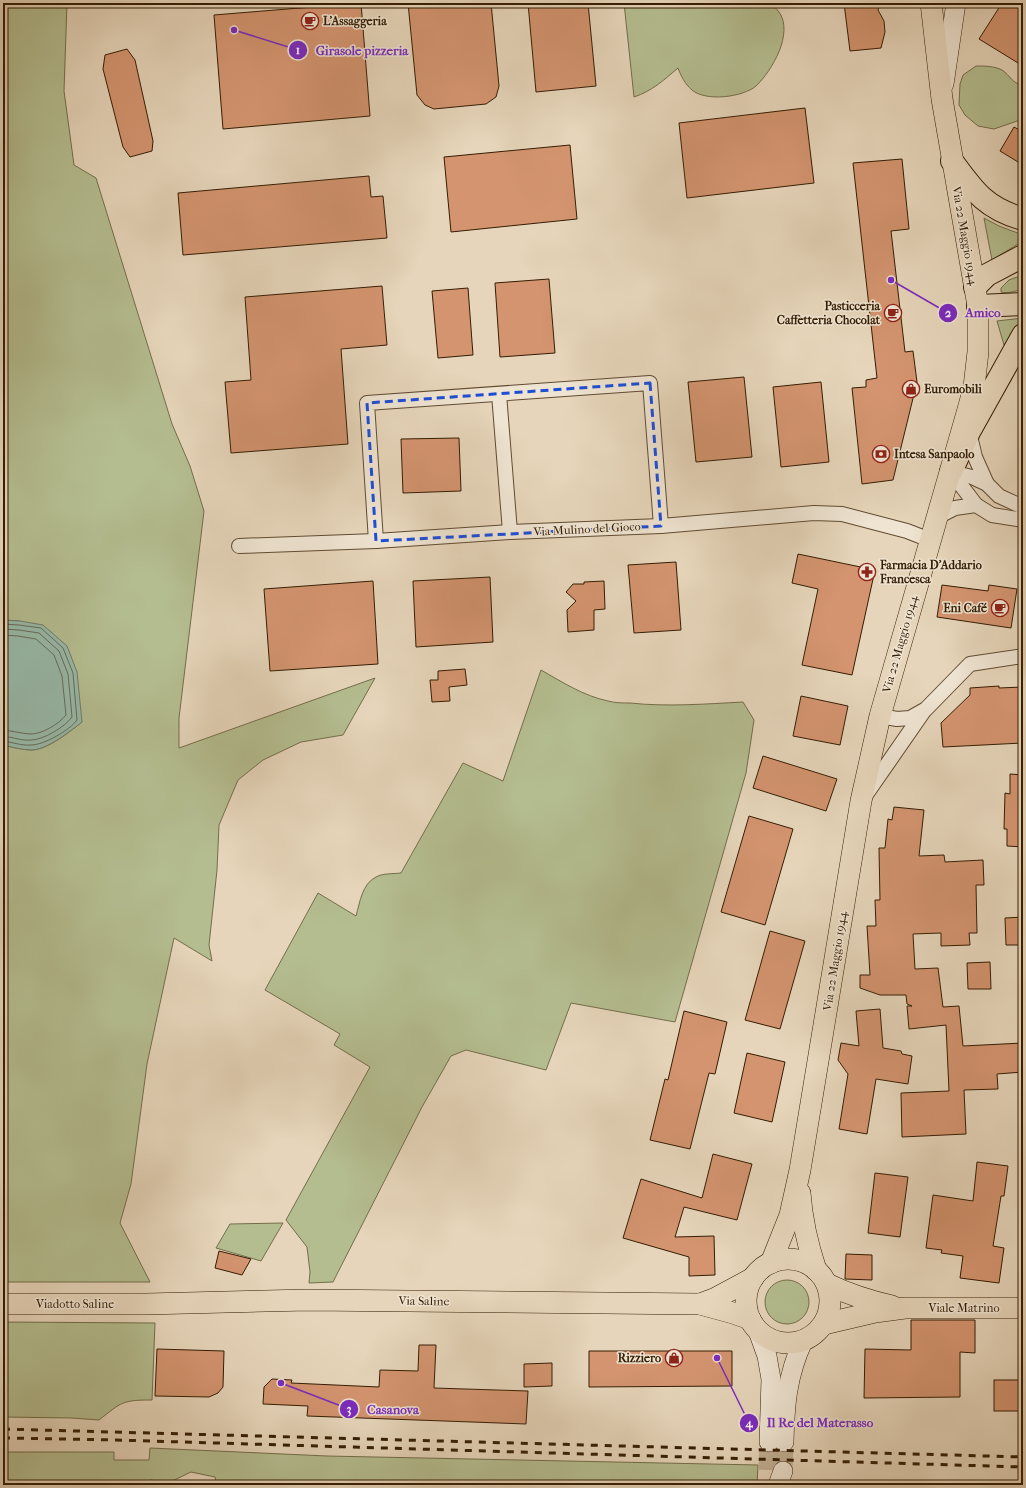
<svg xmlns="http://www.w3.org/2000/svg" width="1026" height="1488" font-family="'IM FELL French Canon',serif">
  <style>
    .green { fill: #b4bd90; stroke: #746d4a }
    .water { fill: #97b9a9; stroke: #6f7b67 }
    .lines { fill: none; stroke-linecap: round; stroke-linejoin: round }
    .shore { stroke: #666b56; stroke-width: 1 }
    .building { fill: #d3946f; stroke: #341d03 }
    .secondary-tunnel { stroke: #c2b095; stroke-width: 19; stroke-dasharray: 19 10; stroke-linecap: butt }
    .street-casing { stroke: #604b31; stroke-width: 16 }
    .secondary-casing { stroke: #341d03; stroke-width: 20 }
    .primary-casing { stroke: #341d03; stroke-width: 22 }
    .highway-casing { stroke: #341d03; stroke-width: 24 }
    .street { stroke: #efe4d2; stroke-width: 14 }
    .secondary { stroke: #efe4d2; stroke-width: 19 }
    .primary { stroke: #e6d5ba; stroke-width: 21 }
    .highway { stroke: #e6d5ba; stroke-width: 22 }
    .rail { stroke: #341d03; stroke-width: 3; stroke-dasharray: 7 7; stroke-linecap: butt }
    .marked { fill: none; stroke: #1d4ed8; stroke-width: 3; stroke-dasharray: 8 5; stroke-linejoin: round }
    .labels { text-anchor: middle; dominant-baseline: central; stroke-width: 3; stroke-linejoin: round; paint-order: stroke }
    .poi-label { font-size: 12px; font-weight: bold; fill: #341d03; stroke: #efe4d2; text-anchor: start }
    .street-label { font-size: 12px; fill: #341d03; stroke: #efe4d2 }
    .leader { fill: none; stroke: #7b2cbf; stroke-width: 1.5 }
    .callout-dot { fill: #7b2cbf; stroke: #efe4d2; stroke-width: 1.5 }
    .mark-label { font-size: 12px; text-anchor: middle; font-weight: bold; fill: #fff }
    .callout-label { font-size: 13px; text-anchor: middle; font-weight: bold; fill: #7b2cbf; stroke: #efe4d2; stroke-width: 3; stroke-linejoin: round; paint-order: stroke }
  </style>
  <rect width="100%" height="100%" fill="#e6d5ba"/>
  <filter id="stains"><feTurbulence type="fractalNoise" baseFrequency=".005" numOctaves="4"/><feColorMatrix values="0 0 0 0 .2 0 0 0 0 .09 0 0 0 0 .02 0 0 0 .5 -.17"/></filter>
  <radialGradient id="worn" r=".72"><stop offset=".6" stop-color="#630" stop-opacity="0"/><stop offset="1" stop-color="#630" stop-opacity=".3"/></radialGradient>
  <g class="green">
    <path d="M 3,3 L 67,3 L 64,91 L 74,165 L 96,178 L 172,424 L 190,466 L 204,511 L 179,718 L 179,748 L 375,678 L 343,735 L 301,742 L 263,760 L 238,780 L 219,825 L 217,870 L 209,945 L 212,961 L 174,938 L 147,1064 L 131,1184 L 120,1223 L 150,1282 L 3,1282 L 3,745 C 12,747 22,750 32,750 C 49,749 69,732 82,722 L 20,621 L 3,620 Z"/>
    <path d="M 624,3 L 771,3 C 773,6 777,9 779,12 C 794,33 772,71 756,86 C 743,97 706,102 692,90 C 685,84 681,76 678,68 C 664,80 652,91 634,97 Z"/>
    <path d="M 976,66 C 985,66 994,66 1002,70 C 1011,76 1011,83 1023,85 L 1023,119 L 994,129 L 978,126 L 965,115 L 959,105 L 960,84 L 963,75 Z"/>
    <polygon points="984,218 999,226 1023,235 1023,241 992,260"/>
    <path d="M 1017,277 L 1023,277 L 1023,289 C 1016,291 1008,294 1001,292 L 1001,288 L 1009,280 Z"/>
    <polygon points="1023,318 1023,320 1004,345 997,321"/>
    <path d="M 541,670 C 562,682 584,696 608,701 C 615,703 623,703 630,703 C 667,707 705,704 743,702 L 754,720 L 746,773 L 675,1022 L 571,1003 L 546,1070 L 466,1050 L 451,1056 L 422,1107 L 333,1282 L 309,1283 L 310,1272 L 307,1247 L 286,1220 L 370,1067 L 334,1045 L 340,1034 L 265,990 L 318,893 L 356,916 C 360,902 362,884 376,877 C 383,873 394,874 401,873 L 463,763 L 503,781 Z"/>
    <polygon points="283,1223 261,1261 216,1248 230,1224"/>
    <circle cx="787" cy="1302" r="22"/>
    <path d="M 3,1322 L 155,1323 L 152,1400 C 122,1400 122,1402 99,1420 L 71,1418 L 3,1417 Z"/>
    <polygon points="150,1448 327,1456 758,1465 757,1485 217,1485 215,1477 191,1472 170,1482 150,1480 148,1485 3,1485 3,1452 114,1452 114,1460 149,1460"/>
  </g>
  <path class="water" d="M 3,620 L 20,621 L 43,625 L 67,646 L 77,672 L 82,722 C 69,732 48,749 32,750 C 22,750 12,747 3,745 Z"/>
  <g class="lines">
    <g class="shore">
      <path d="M 3,624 L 19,625 L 41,628 L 63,648 L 73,673 L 77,720 C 70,730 44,745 31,745 C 22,746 12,742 3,741"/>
      <path d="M 3,629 L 19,630 L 39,633 L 59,651 L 68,674 L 72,717 C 65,727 43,740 31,740 C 22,741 12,737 3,736"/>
      <path d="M 3,635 L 18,636 L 36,639 L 54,655 L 62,676 L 66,715 C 59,724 41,735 29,734 C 20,733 12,731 3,730"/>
    </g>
  </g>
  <g class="building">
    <polygon points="361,3 370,116 223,129 214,15"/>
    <polygon points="408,3 491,3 499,86 496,97 486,104 434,109 425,105 417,95"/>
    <polygon points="528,3 588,3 596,86 536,92"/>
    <polygon points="844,3 880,3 878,10 884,21 885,32 881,48 850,51"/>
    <polygon points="1002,3 1023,3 1023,66 979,39"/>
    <polygon points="127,49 135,60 153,141 152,151 130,157 123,147 103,69 105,55"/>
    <polygon points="805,108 814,183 687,198 679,123"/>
    <polygon points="1014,127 1023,132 1023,165 1000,151"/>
    <polygon points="570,145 577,219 451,232 444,157"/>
    <polygon points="902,159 909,229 891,231 905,352 913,351 917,382 893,480 862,484 852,388 866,387 866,380 877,378 853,163"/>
    <polygon points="369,176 371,197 383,196 387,238 183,255 178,193"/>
    <polygon points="549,279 555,353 500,357 495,283"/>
    <polygon points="382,286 387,345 341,349 348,444 231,453 225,382 251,380 245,297"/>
    <polygon points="468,288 473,355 438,358 432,291"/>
    <polygon points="744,377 752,457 696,462 688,382"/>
    <polygon points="821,382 829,462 781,467 773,387"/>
    <polygon points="459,438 461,491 403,493 401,439"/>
    <polygon points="798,554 875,570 852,675 802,665 818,589 792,583"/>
    <polygon points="676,562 681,630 634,633 628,565"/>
    <polygon points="490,577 493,642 416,647 413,581"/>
    <polygon points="373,581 378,664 270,671 264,589"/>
    <polygon points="604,581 605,609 594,610 594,630 568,632 567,610 576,601 566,592 573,584 584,584 584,582"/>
    <polygon points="942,585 988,591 989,585 1017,589 1011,628 937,617"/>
    <polygon points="465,669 467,685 449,687 450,701 432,702 430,680 438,680 438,671"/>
    <polygon points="999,686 999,688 1023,687 1023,743 943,747 941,723 970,695 970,688"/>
    <polygon points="801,696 848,706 840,745 793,736"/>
    <polygon points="763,756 837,779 826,811 753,788"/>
    <polygon points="1010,774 1023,775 1023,847 1007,846 1007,829 1004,829 1005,793 1010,794"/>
    <polygon points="894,807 924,810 919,856 944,855 945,862 983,860 984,885 976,885 977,933 969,933 970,945 941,946 941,933 913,934 915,969 938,968 943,1007 959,1006 963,1046 1023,1043 1023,1072 997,1074 998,1089 964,1090 966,1134 902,1137 901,1093 949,1091 946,1025 909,1029 907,1006 912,1006 907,1004 906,995 880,995 860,988 860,975 870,975 867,926 876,926 875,900 880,900 879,848 885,848 888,819 892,820"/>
    <polygon points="749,816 793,829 765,925 721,912"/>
    <polygon points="1023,917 1023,945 1006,945 1005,918"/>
    <polygon points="770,931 805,941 780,1029 745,1020"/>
    <polygon points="990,962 991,989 968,989 967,963"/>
    <polygon points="880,1009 883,1048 901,1051 902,1054 912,1056 908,1084 876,1079 867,1134 839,1129 848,1074 838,1060 841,1043 859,1046 856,1011"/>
    <polygon points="684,1011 727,1022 715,1074 709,1073 690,1149 650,1140 665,1079 668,1080"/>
    <polygon points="747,1053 785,1062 772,1122 734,1113"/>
    <polygon points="713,1154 752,1164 737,1220 684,1207 675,1237 714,1236 715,1275 689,1276 689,1257 623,1238 641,1179 702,1198"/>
    <polygon points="977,1162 1008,1166 1004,1196 1001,1196 993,1246 1004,1248 999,1283 960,1278 963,1256 941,1253 942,1250 926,1248 933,1195 973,1201"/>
    <polygon points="875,1173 908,1177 900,1237 868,1233"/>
    <polygon points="219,1251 251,1259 242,1275 215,1268"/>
    <polygon points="846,1254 872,1255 872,1280 845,1279"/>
    <polygon points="911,1320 975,1320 975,1353 960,1352 960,1397 864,1398 865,1349 911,1350"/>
    <polygon points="419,1345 436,1345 434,1388 528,1391 526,1424 307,1416 308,1406 263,1404 264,1387 272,1379 292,1380 291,1383 379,1387 380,1370 418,1371"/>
    <polygon points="157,1349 224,1351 223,1387 218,1393 209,1397 155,1396"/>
    <polygon points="589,1351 732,1351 732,1386 589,1387"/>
    <polygon points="552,1363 552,1386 524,1387 524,1364"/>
    <rect x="994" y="1380" width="29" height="31"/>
  </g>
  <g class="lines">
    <g class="secondary-tunnel">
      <polyline points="768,1470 769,1442"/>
      <polyline points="783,1471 784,1442"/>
    </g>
    <defs>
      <g id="street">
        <polyline points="499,394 510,532"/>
        <polyline points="969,432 975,457 987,484"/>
        <polyline points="951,472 976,505 992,515 1023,520"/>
        <polyline points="951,472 972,477 987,484 999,496 1023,507"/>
        <polyline points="937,517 955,508 976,505"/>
        <polyline points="376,541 367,403 650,383 661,526"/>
        <polyline points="239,546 376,541 510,532 661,526 814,513 842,514 907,531 930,540"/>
        <polyline points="880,716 897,719 910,718 926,709 970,664 1023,656"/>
        <polyline points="865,796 924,711"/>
      </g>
      <g id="secondary">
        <polyline points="944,84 956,3"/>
        <polyline points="758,1331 767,1356 771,1379 769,1442"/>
        <path d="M 784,1442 C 785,1404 787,1376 803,1341"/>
        <polyline points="778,1485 783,1471"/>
      </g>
      <g id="primary">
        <path d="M 800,1193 C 802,1221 807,1243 816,1270"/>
        <circle cx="788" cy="1301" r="42"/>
        <polyline points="771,1263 790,1215 800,1170 861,801 880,716 969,406 974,387 978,352 978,306 942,99 931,3"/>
        <path d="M 827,1284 C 848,1294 869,1301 892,1306"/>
        <polyline points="3,1304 147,1304 308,1300 700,1304 733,1313 750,1319"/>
        <polyline points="700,1304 716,1298 753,1278"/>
        <polyline points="824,1324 875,1312 905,1308 1023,1308"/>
      </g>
      <g id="highway">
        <path d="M 952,161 C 974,191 985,208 1023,219"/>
        <polyline points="975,287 987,275 1023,256"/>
        <polyline points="978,306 1023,304"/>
        <polyline points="951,472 969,432 1023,335"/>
      </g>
    </defs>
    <use href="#street" class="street-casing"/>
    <use href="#secondary" class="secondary-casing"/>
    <use href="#primary" class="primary-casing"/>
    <use href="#highway" class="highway-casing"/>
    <use href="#street" class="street"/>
    <use href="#secondary" class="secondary"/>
    <use href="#primary" class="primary"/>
    <use href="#highway" class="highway"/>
    <g class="rail">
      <polyline points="3,1429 1023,1457"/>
      <polyline points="3,1438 116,1440 1023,1467"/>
    </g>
  </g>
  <path class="marked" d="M 650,383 L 661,526 L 376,541 L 367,403 Z"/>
  <defs>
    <symbol id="cafe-ring" viewBox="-11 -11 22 22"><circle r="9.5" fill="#efe4d2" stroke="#8f2418" stroke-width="1.5"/><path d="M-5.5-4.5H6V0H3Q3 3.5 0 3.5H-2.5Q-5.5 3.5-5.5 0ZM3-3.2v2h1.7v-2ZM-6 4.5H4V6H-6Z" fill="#8f2418"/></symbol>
    <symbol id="shop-ring" viewBox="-11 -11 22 22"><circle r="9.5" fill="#efe4d2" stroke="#8f2418" stroke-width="1.5"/><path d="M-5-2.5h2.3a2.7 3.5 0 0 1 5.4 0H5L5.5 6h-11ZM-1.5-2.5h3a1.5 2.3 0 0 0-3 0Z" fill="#8f2418"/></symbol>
    <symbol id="bank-ring" viewBox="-11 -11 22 22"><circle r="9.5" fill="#efe4d2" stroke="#8f2418" stroke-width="1.5"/><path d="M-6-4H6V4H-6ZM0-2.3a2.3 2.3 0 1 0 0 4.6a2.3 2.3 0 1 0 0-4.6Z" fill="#8f2418"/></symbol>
    <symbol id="pharmacy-ring" viewBox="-11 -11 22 22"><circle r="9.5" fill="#efe4d2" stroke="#8f2418" stroke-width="1.5"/><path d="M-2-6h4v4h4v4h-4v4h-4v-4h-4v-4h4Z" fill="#8f2418"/></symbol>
  </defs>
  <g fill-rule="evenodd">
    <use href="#cafe-ring" x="300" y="11" width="20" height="20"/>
    <use href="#cafe-ring" x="883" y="303" width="20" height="20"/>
    <use href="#shop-ring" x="901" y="379" width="20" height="20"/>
    <use href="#bank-ring" x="871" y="444" width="20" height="20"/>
    <use href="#pharmacy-ring" x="857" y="562" width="20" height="20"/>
    <use href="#cafe-ring" x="990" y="598" width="20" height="20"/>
    <use href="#shop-ring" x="664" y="1348" width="20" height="20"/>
  </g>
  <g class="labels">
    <g class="poi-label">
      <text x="323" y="21">L'Assaggeria</text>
      <text x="880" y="306" text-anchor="end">Pasticceria<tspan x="880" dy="14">Caffetteria Chocolat</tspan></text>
      <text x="924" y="389">Euromobili</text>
      <text x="894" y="454">Intesa Sanpaolo</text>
      <text x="880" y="565">Farmacia D'Addario<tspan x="880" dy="14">Francesca</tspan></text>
      <text x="987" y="608" text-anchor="end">Eni Café</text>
      <text x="661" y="1358" text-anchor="end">Rizziero</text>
    </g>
    <g class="street-label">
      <text transform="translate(965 236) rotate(80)">Via 22 Maggio 1944</text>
      <text transform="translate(587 529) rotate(-3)">Via Mulino del Gioco</text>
      <text transform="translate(900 644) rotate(-74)">Via 22 Maggio 1944</text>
      <text transform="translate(835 961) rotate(-81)">Via 22 Maggio 1944</text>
      <text transform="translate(424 1301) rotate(1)">Via Saline</text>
      <text x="75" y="1304">Viadotto Saline</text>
      <text x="964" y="1308">Viale Matrino</text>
    </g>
  </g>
  <path class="leader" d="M234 30L298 50M891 280L948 313M281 1383L349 1409M717 1358L749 1423"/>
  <g class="callout-dot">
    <circle cx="234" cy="30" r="4"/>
    <circle cx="891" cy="280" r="4"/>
    <circle cx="281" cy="1383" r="4"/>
    <circle cx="717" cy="1358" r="4"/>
    <circle cx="298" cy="50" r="10"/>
    <circle cx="948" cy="313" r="10"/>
    <circle cx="349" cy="1409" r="10"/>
    <circle cx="749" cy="1423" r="10"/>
  </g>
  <g class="mark-label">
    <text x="298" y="54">1</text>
    <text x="948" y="317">2</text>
    <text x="349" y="1413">3</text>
    <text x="749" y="1427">4</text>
  </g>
  <g class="callout-label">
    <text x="362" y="55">Girasole pizzeria</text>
    <text x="983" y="317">Amico</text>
    <text x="393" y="1414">Casanova</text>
    <text x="820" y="1427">Il Re del Materasso</text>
  </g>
  <rect width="1026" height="1488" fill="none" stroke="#e6d5ba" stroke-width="16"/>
  <rect x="4" y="4" width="1018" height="1480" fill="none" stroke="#341d03" stroke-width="2"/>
  <rect x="8" y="8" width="1010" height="1472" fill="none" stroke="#341d03"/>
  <rect width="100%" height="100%" filter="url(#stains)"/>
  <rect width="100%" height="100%" fill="url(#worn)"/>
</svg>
